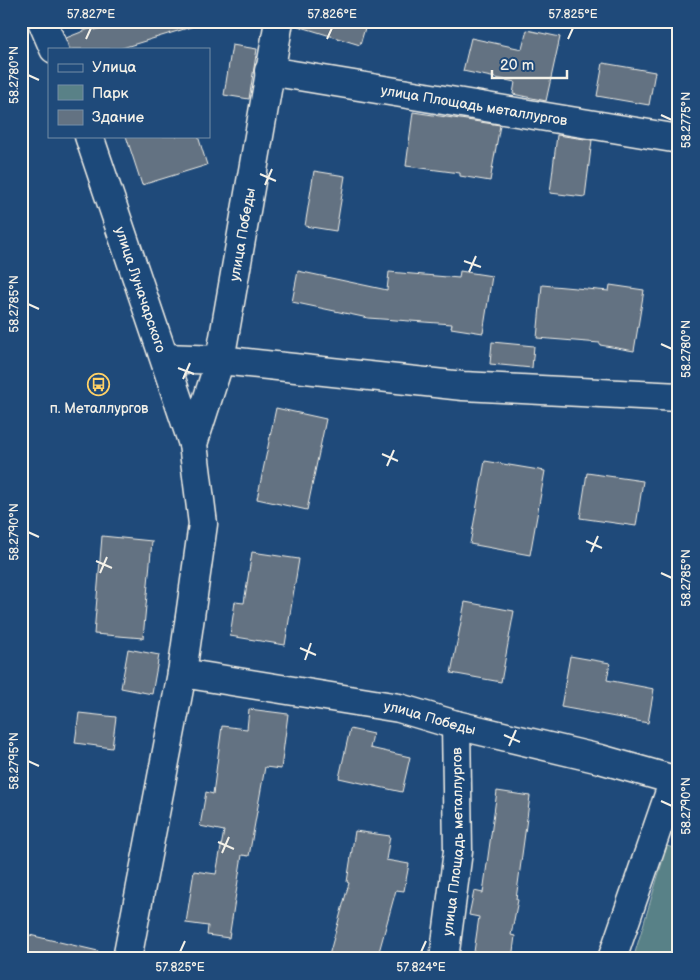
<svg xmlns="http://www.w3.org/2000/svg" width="700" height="980" font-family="'Balsamiq Sans',sans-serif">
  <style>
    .green { fill: #598187; stroke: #a6b9b8 }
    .building { fill: #637282; stroke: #f4f1e8 }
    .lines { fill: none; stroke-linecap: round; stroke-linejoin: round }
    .minor-casing { stroke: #f4f1e8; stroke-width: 31 }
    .minor { stroke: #1f4a7a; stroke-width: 28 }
    .ticks { fill: none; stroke: #f4f1e8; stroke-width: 2 }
    .labels { text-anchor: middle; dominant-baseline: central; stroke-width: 4; stroke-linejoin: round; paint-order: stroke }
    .street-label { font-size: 14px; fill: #f4f1e8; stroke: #1f4a7a }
    .poi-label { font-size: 14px; fill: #f4f1e8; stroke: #1f4a7a }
    .neatline { fill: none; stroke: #f4f1e8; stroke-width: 2 }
    .ticks-label { font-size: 12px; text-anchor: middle; fill: #f4f1e8 }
  </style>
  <rect width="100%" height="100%" fill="#1f4a7a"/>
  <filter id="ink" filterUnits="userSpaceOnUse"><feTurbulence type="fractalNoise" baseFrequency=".02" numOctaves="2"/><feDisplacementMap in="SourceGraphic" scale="10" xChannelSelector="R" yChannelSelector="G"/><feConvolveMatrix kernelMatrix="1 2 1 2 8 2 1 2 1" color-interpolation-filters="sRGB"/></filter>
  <g filter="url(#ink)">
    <polygon class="green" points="667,846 679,850 679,959 636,959 634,956"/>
    <g class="building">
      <polygon points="124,21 193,21 194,26 119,49 69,49 66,38 94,27 95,30"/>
      <polygon points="299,21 367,21 360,45 298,26"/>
      <polygon points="527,30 560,37 546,101 513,94 515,82 463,71 471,38 522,49"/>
      <polygon points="232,45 257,49 249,99 224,95"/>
      <polygon points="603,63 655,72 649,105 597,96"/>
      <polygon points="413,112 500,125 490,181 460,176 460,173 406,166"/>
      <polygon points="557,135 592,140 585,197 550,193"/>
      <polygon points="126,136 198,136 207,165 142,185"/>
      <polygon points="314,171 345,176 336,231 305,226"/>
      <polygon points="298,271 387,290 389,272 459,278 460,271 492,276 483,333 451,328 452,324 368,318 292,302"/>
      <polygon points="542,285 609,291 610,285 644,290 634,351 600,345 600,343 537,338"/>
      <polygon points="492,342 534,346 532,368 490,364"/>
      <polygon points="276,408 326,419 307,510 257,499"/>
      <polygon points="485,461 545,471 530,555 470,544"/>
      <polygon points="587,473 643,481 636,526 580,518"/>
      <polygon points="102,536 152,541 143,638 94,634"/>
      <polygon points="252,552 299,559 285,645 230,636 235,602 244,603"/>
      <polygon points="465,602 514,611 501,682 451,673"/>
      <polygon points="128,649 159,655 152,694 121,688"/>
      <polygon points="570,656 610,663 607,680 654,689 648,723 561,707"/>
      <polygon points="249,709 288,714 281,769 265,767 249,856 242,855 229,938 207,935 208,926 186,923 194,871 216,874 224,831 200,826 206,792 213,794 222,726 247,729"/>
      <polygon points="79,713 116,717 112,748 75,743"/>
      <polygon points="350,729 373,734 370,748 410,757 402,792 339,778"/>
      <polygon points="497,791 530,796 516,899 518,900 511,935 515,936 512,959 473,959 479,917 469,915 474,891 483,893"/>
      <polygon points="355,831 390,836 386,860 409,864 404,891 396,890 377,959 328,959 349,883 347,882"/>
      <polygon points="21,933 98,951 97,959 21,959"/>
    </g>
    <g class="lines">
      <defs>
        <g id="minor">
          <polyline points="42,21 54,49"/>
          <path id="s1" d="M 269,71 L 679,139"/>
          <path id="s2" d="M 89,136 L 193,444"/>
          <polyline points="165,358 220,360 463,386 679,397"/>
          <path id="s3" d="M 182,673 L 399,708 L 456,725 L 600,759 L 674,780 L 612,959"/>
          <path id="s4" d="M 127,959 L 182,673 L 203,524 L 193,444 L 220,360 L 279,21"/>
          <path id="s5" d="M 444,959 L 458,851 L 456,725"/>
        </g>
      </defs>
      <use href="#minor" class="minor-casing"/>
      <use href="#minor" class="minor"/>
    </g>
  </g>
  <path class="ticks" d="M 86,39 L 91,28M 327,39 L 332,28M 568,39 L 573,28M 28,75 L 39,80M 661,115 L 672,120M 260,174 L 276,181M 265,185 L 272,169M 464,261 L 481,267M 469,272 L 476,256M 28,304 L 39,309M 661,344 L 672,349M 178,368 L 194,374M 183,379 L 190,363M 382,454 L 398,461M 387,466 L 394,450M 28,532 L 39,537M 586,541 L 602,548M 591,552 L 598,536M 96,561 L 112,568M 100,573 L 107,557M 661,573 L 672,578M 300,648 L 316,655M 305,660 L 311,643M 504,735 L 520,742M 509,746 L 516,730M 28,761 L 39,766M 661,801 L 672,806M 218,842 L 234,849M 222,853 L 229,837M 180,952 L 185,941M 421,952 L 426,941"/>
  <defs>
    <symbol id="bus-ring" viewBox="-11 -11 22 22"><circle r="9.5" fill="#1f4a7a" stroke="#ffd166" stroke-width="1.5"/><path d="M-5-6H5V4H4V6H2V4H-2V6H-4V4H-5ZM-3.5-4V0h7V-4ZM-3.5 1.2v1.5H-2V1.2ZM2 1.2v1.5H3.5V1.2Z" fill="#ffd166"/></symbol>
  </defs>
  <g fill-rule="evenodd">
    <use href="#bus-ring" x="86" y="372" width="25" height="25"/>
  </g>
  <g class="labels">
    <g class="street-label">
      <text stroke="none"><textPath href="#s1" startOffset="208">улица Площадь металлургов</textPath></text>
      <text stroke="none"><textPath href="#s4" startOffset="738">улица Победы</textPath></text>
      <text stroke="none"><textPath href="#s2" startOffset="162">улица Луначарского</textPath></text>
      <text stroke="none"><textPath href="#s3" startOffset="252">улица Победы</textPath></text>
      <text stroke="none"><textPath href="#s5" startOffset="118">улица Площадь металлургов</textPath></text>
    </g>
    <g class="poi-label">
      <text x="99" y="408">п. Металлургов</text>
    </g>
  </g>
  <rect width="700" height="980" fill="none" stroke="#1f4a7a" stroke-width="55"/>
  <rect x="48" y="48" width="162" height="90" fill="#1f4a7a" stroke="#748da6"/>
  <rect x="58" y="64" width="25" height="8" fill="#1f4a7a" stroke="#748da6"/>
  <text x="92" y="72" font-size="15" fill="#f4f1e8">Улица</text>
  <rect x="58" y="85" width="25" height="15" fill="#598187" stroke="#748da6"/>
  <text x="92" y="98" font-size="15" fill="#f4f1e8">Парк</text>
  <rect x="58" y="110" width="25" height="15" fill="#637282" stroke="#748da6"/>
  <text x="92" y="122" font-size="15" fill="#f4f1e8">Здание</text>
  <path d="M492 70v8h75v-8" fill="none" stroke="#f4f1e8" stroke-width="2.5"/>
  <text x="500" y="70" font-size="15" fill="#f4f1e8" stroke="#1f4a7a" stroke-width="4" paint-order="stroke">20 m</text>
  <rect x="28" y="28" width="644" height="924" class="neatline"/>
  <g class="ticks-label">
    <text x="91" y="18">57.827°E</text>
    <text x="332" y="18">57.826°E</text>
    <text x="573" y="18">57.825°E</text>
    <text transform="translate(14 75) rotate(-90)" y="4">58.2780°N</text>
    <text transform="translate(686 120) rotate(-90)" y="4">58.2775°N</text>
    <text transform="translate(14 304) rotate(-90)" y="4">58.2785°N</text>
    <text transform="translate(686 349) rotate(-90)" y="4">58.2780°N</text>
    <text transform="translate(14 532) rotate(-90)" y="4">58.2790°N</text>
    <text transform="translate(686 578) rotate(-90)" y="4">58.2785°N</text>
    <text transform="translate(14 761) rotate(-90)" y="4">58.2795°N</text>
    <text transform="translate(686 806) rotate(-90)" y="4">58.2790°N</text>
    <text x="180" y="971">57.825°E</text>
    <text x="421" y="971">57.824°E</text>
  </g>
</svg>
